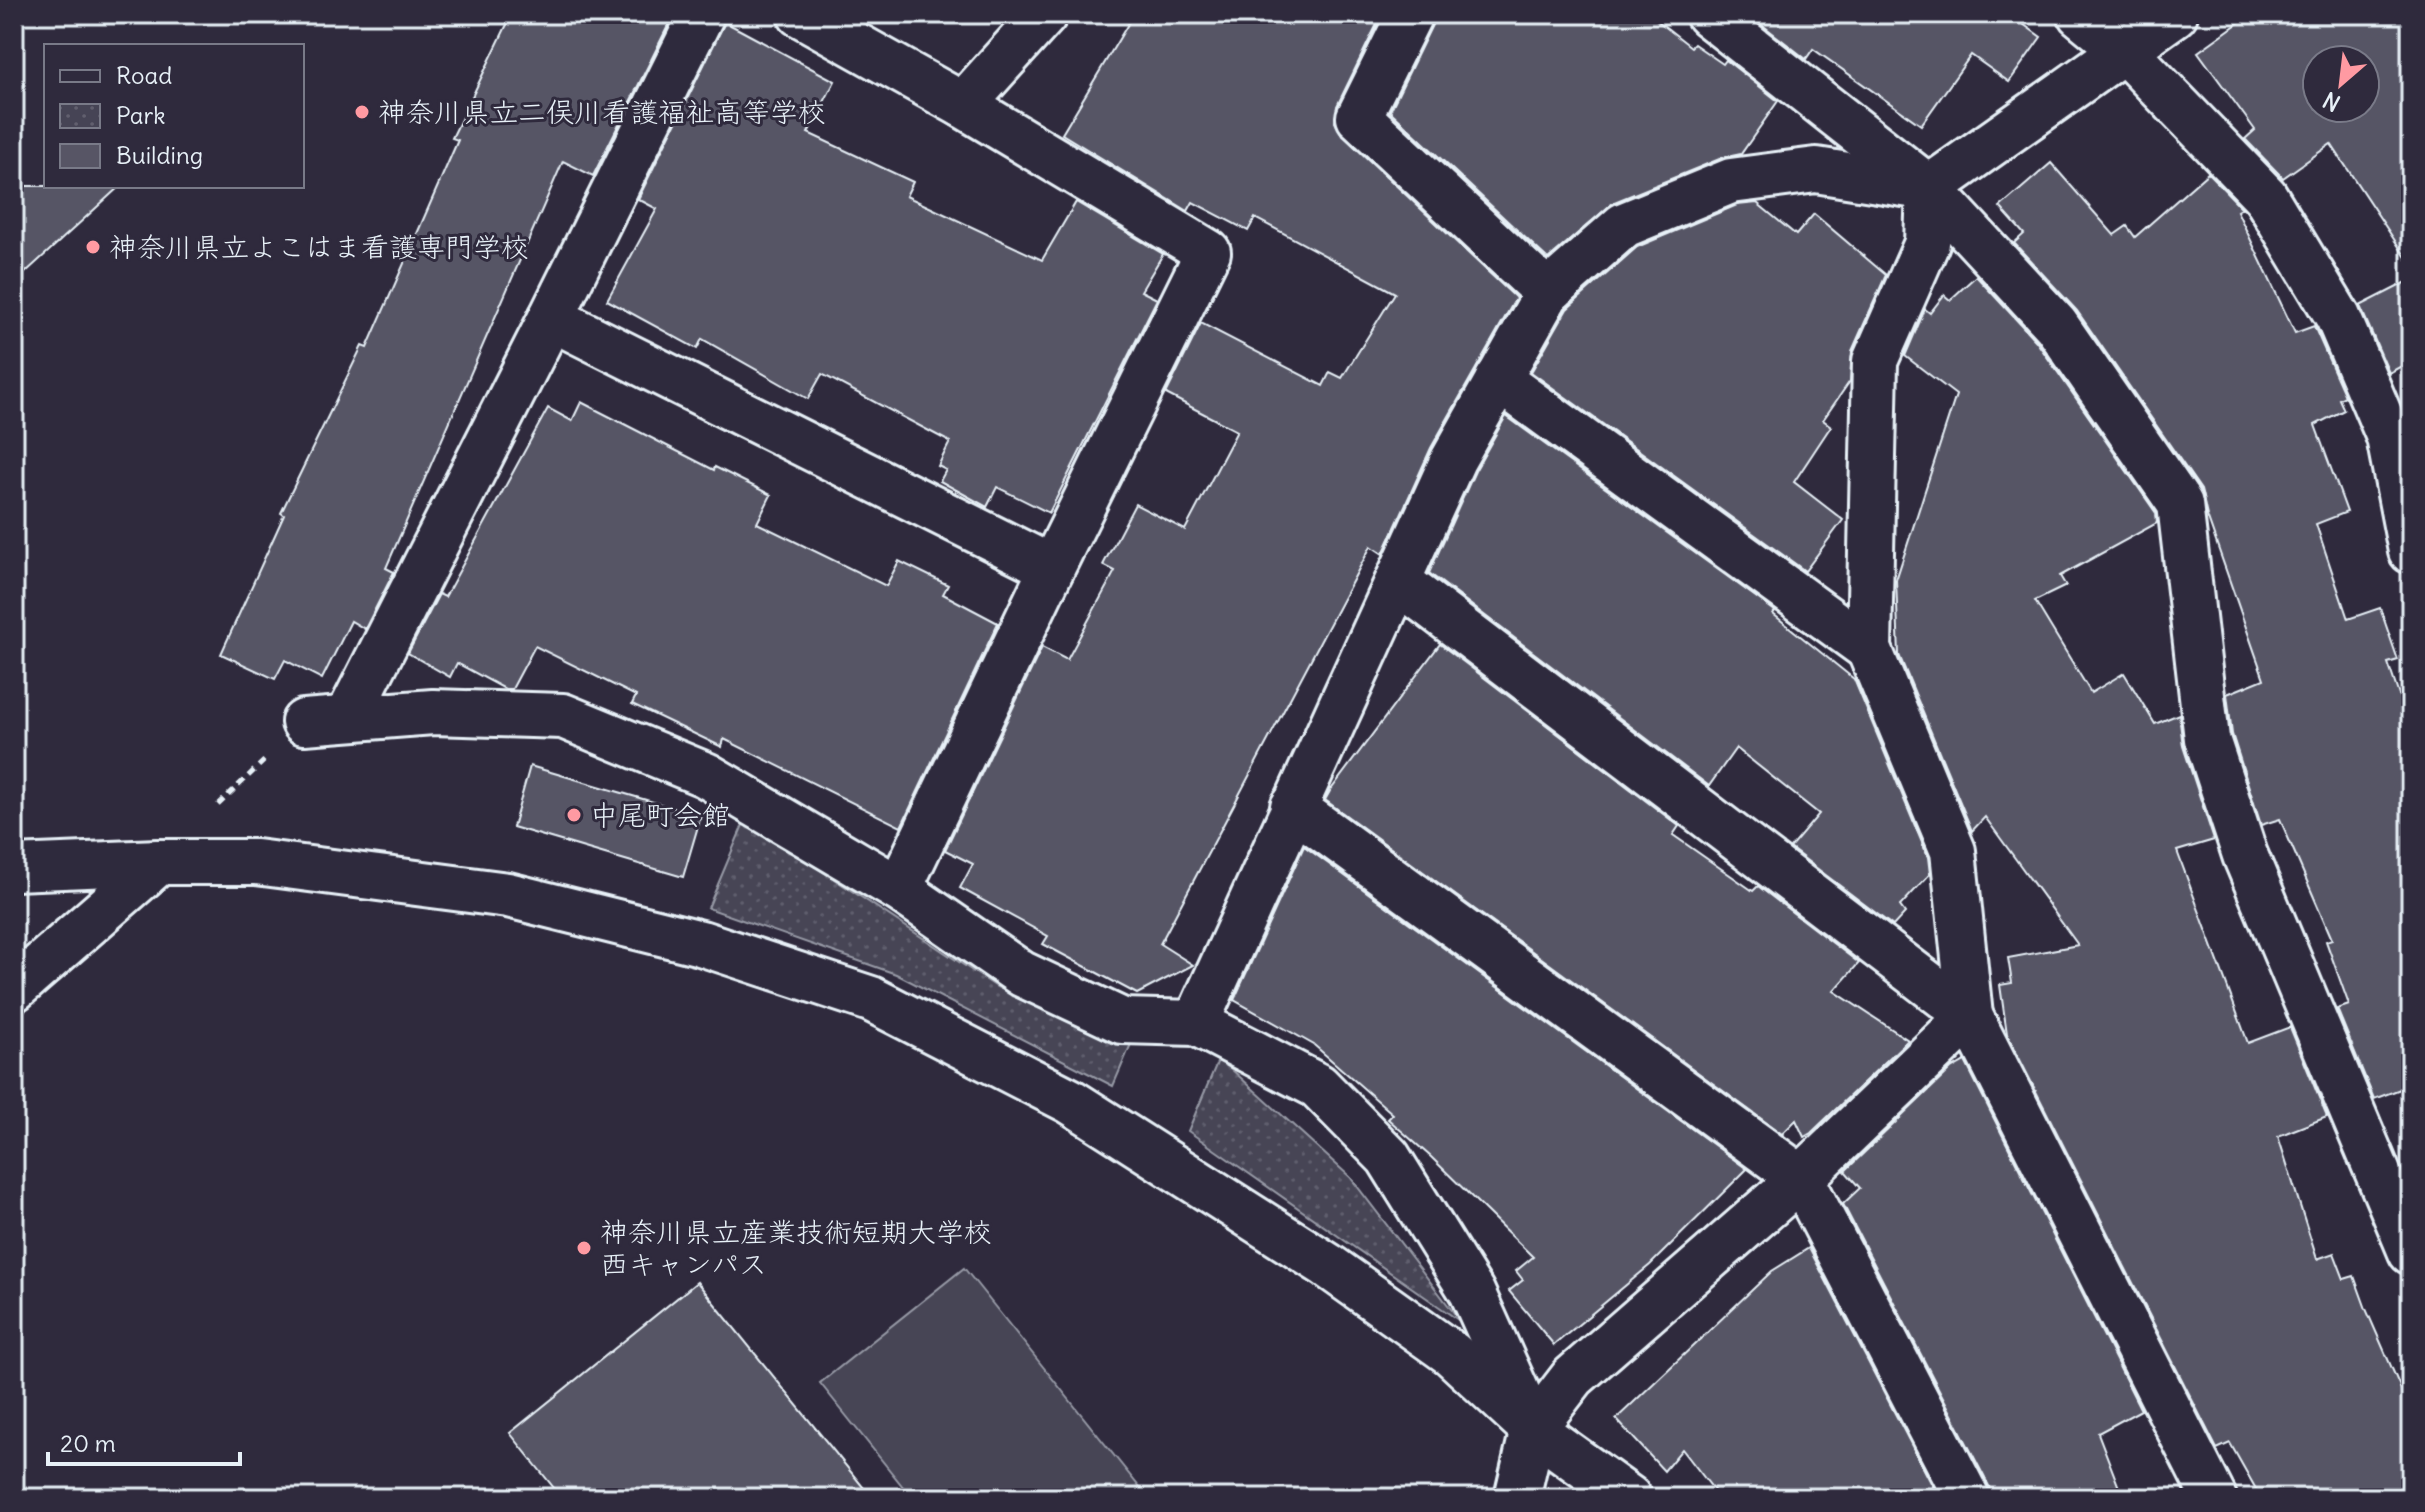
<svg xmlns="http://www.w3.org/2000/svg" width="2425" height="1512" font-family="Delius,'Klee One',sans-serif">
  <style>
    .park { fill: url(#park-dots); stroke: #979aa6; stroke-width: 2 }
    .pitch { fill: #464455; stroke: #979aa6; stroke-width: 2 }
    .building { fill: #575565; stroke: #e8f1f8; stroke-width: 2; fill-rule: evenodd }
    .lines { fill: none; stroke-linecap: round; stroke-linejoin: round }
    .minor-casing { stroke: #e8f1f8; stroke-width: 50 }
    .path { stroke: #e8f1f8; stroke-width: 5; stroke-dasharray: 8 6; stroke-linecap: butt }
    .minor { stroke: #2f2a3d; stroke-width: 44 }
    .poi-dot { fill: #ff9aa2; stroke: #2f2a3d; stroke-width: 3 }
    .labels { text-anchor: middle; dominant-baseline: central; stroke-width: 6; stroke-linejoin: round; paint-order: stroke }
    .poi-label { font-size: 28px; fill: #e8f1f8; stroke: #2f2a3d; text-anchor: start }
  </style>
  <defs>
    <pattern id="park-dots" width="8" height="8" patternUnits="userSpaceOnUse" patternTransform="scale(2)"><rect width="8" height="8" fill="#464455"/><path d="M2 2h.1M6 6h.1" fill="none" stroke="#615f6e" stroke-width="1.8" stroke-linecap="round"/></pattern>
  </defs>
  <rect width="100%" height="100%" fill="#2f2a3d"/>
  <filter id="ink" filterUnits="userSpaceOnUse"><feTurbulence type="fractalNoise" baseFrequency=".0125" numOctaves="2"/><feDisplacementMap in="SourceGraphic" scale="16" xChannelSelector="R" yChannelSelector="G"/><feConvolveMatrix kernelMatrix="1 2 1 2 8 2 1 2 1" color-interpolation-filters="sRGB"/></filter>
  <g filter="url(#ink)">
    <g class="park">
      <polygon points="745,820 997,987 1131,1044 1113,1086 896,974 708,908"/>
      <polygon points="1219,1058 1350,1177 1461,1322 1188,1131"/>
    </g>
    <polygon class="pitch" points="964,1268 1148,1498 912,1498 820,1383"/>
    <g class="building">
      <polygon points="512,14 674,14 593,176 563,161 386,568 394,572 365,629 351,621 322,679 285,660 275,679 221,654 284,515 281,513 362,346 367,348 458,140 452,138"/>
      <polygon points="1134,14 1382,14 1337,106 1335,122 1342,135 1516,298 1431,448 1383,554 1371,546 1160,944 1193,965 1137,994 1043,944 1048,936 960,888 973,864 945,850 1042,647 1067,660 1115,571 1103,565 1135,504 1185,530 1237,431 1166,394 1201,323 1323,386 1330,372 1342,378 1395,293 1255,218 1248,231 1193,202 1188,211 1062,134"/>
      <polygon points="1435,14 1649,14 1691,47 1694,44 1723,64 1726,60 1778,101 1741,154 1722,158 1614,202 1548,259 1390,111 1432,25"/>
      <polygon points="1761,14 2009,14 2041,37 2009,82 1971,55 1921,125 1813,49 1806,59 1756,20"/>
      <path d="M 2251,14 L 2411,14 L 2411,265 L 2331,144 L 2283,178 L 2245,139 L 2255,130 L 2198,52 ZM 2317,60 L 2365,60 L 2365,108 L 2317,108 Z"/>
      <polygon points="725,22 835,81 808,133 913,182 906,196 1042,260 1076,202 1163,254 1141,291 1157,299 1049,513 997,487 987,507 940,481 946,470 938,466 950,442 822,374 808,399 702,339 697,349 607,300 657,209 638,199"/>
      <polygon points="2051,163 2114,235 2127,226 2135,237 2208,173 2242,208 2237,211 2295,333 2314,326 2345,396 2339,399 2344,410 2315,425 2347,512 2316,524 2348,619 2380,608 2398,660 2388,663 2411,731 2411,1085 2374,1099 2337,1009 2349,1005 2326,941 2332,939 2280,819 2261,825 2232,734 2227,694 2264,679 2207,516 2201,490 2077,311 2014,243 2024,234 2000,207"/>
      <polygon points="14,186 120,186 14,283"/>
      <polygon points="1757,203 1796,235 1814,214 1886,275 1852,351 1850,381 1823,420 1831,426 1794,482 1843,520 1805,571 1531,372 1567,309 1637,247 1737,205"/>
      <polygon points="1976,276 2036,341 2156,513 2157,523 2060,576 2066,586 2035,601 2091,693 2124,673 2155,724 2179,714 2183,746 2214,840 2177,851 2248,1043 2290,1027 2327,1117 2278,1136 2317,1259 2334,1253 2344,1279 2354,1276 2366,1309 2411,1412 2411,1498 2261,1498 2230,1443 2217,1449 2007,1034 2000,985 2012,983 2008,958 2078,945 1985,817 1972,831 1899,655 1896,580 1956,395 1905,356 1925,309 1930,313 1944,295 1950,300"/>
      <polygon points="2411,280 2411,361 2389,373 2360,306"/>
      <polygon points="581,402 714,470 715,467 771,495 757,523 886,586 899,561 948,585 943,594 998,623 901,827 724,739 722,747 632,704 636,696 535,646 512,689 505,689 457,663 450,677 408,653 439,594 445,597 548,408 572,421"/>
      <polygon points="1506,416 1775,611 1773,614 1854,679 1928,857 1930,874 1900,906 1905,913 1893,926 1790,848 1819,814 1736,748 1709,786 1429,573 1475,471"/>
      <polygon points="1440,644 1679,826 1673,835 1753,891 1758,886 1859,963 1834,991 1908,1040 1811,1133 1804,1137 1796,1120 1782,1134 1325,800 1330,791"/>
      <polygon points="530,766 701,816 683,877 513,827"/>
      <polygon points="1304,846 1747,1169 1650,1265 1554,1345 1509,1291 1523,1280 1516,1271 1533,1257 1431,1157 1388,1119 1393,1114 1314,1045 1234,1000"/>
      <polygon points="1965,1061 2141,1410 2098,1433 2123,1498 1992,1498 1989,1486 1843,1204 1860,1188 1845,1171 1951,1069"/>
      <polygon points="1809,1248 1939,1498 1720,1498 1682,1449 1664,1471 1616,1419 1772,1271"/>
      <polygon points="697,1282 872,1498 562,1498 510,1433"/>
    </g>
    <g class="lines">
      <defs>
        <g id="minor">
          <polyline points="800,14 963,105 1208,252 1052,568 899,889"/>
          <polyline points="1410,14 1359,117 1547,293"/>
          <polyline points="1708,14 1929,188 2056,325 2180,504 2207,739 2245,855 2411,1252"/>
          <polyline points="2080,14 2125,51 2265,196 2338,317 2389,437 2411,551"/>
          <polyline points="963,105 1045,14"/>
          <polyline points="551,318 1052,568"/>
          <polyline points="1498,379 1869,649"/>
          <polyline points="1398,581 1970,1016 2214,1498"/>
          <polyline points="348,717 551,318 702,14"/>
          <polyline points="304,722 433,712 563,716 706,775 899,889 1022,974 1122,1021 1196,1023 1318,1086 1388,1157 1472,1292 1526,1412"/>
          <polyline points="1293,807 1801,1178 1967,1498"/>
          <polyline points="14,868 159,862 256,862 508,895 701,943 871,999 1070,1101 1327,1265 1452,1354 1533,1429 1629,1498"/>
          <polyline points="14,989 159,862"/>
          <polyline points="1196,1023 1453,460 1547,293 1624,225 1731,181 1816,170 1929,188 2175,14"/>
          <polyline points="1517,1498 1533,1429 1573,1377 1801,1178 1970,1016 1953,851 1869,649 1875,361 1927,243 1929,188"/>
        </g>
      </defs>
      <use href="#minor" class="minor-casing"/>
      <polyline class="path" points="218,805 266,759"/>
      <use href="#minor" class="minor"/>
    </g>
  </g>
  <g class="poi-dot">
    <circle cx="362" cy="112" r="8"/>
    <circle cx="93" cy="247" r="8"/>
    <circle cx="574" cy="815" r="8"/>
    <circle cx="584" cy="1248" r="8"/>
  </g>
  <g class="labels">
    <g class="poi-label">
      <text x="378" y="112">神奈川県立二俣川看護福祉高等学校</text>
      <text x="109" y="247">神奈川県立よこはま看護専門学校</text>
      <text x="590" y="815">中尾町会館</text>
      <text x="600" y="1232">神奈川県立産業技術短期大学校<tspan x="600" dy="32">西キャンパス</tspan></text>
    </g>
  </g>
  <rect width="2425" height="1512" fill="none" stroke="#2f2a3d" stroke-width="48"/>
  <rect x="24" y="24" width="2377" height="1464" fill="none" stroke="#e8f1f8" stroke-width="3" filter="url(#ink)"/>
  <rect x="44" y="44" width="260" height="144" fill="#2f2a3d" stroke="#797a88" stroke-width="2"/>
  <rect x="60" y="70" width="40" height="12" fill="#2f2a3d" stroke="#797a88" stroke-width="2"/>
  <text x="116" y="84" font-size="24" fill="#e8f1f8">Road</text>
  <rect x="60" y="104" width="40" height="24" fill="url(#park-dots)" stroke="#797a88" stroke-width="2"/>
  <text x="116" y="124" font-size="24" fill="#e8f1f8">Park</text>
  <rect x="60" y="144" width="40" height="24" fill="#575565" stroke="#797a88" stroke-width="2"/>
  <text x="116" y="164" font-size="24" fill="#e8f1f8">Building</text>
  <g transform="translate(2341 84) rotate(208)"><circle r="38" fill="#2f2a3d" stroke="#797a88" stroke-width="2"/>
  <path d="M0-6L14 30L0 20L-14 30Z" fill="#ff9aa2"/>
  <text y="-12" font-size="22" font-weight="bold" text-anchor="middle" fill="#e8f1f8">N</text>
  </g>
  <path d="M48 1452v12h192v-12" fill="none" stroke="#e8f1f8" stroke-width="4"/>
  <text x="60" y="1452" font-size="24" fill="#e8f1f8" stroke="#2f2a3d" stroke-width="6" paint-order="stroke">20 m</text>
</svg>
